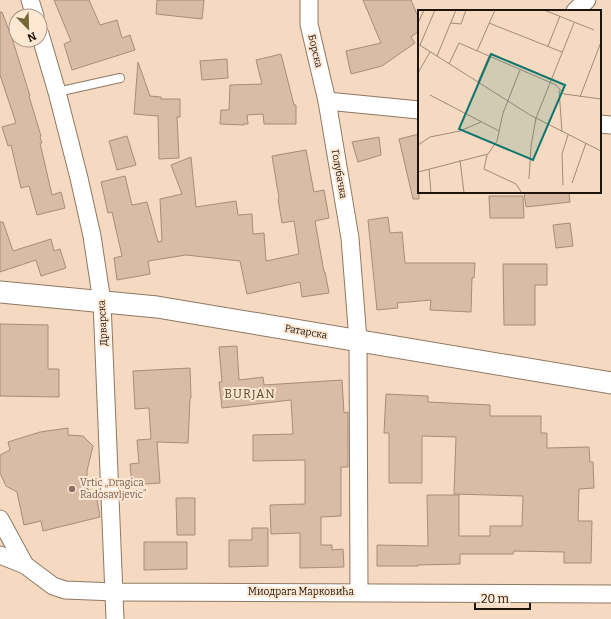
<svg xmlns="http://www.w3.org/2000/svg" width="611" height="619" font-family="Bitter,serif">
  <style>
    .building { fill: #dabba6; stroke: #a88c79 }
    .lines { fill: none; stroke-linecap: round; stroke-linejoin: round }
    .service-casing { stroke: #907861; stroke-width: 10 }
    .minor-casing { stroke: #907861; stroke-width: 19 }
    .tertiary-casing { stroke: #907861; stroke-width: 23 }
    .service { stroke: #fff; stroke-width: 8 }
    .minor { stroke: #fff; stroke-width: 17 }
    .tertiary { stroke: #fff; stroke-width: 21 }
    .education-dot { fill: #8d6e63; stroke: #fee8d4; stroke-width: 1.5 }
    .labels { text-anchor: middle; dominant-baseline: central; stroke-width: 4; stroke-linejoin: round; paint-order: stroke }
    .street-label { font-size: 10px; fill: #1d140b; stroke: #fee8d4 }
    .education-label { font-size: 10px; fill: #785e54; stroke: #fee8d4; text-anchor: start }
    .quarter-label { font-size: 12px; letter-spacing: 1px; fill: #5c4631; stroke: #fee8d4 }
    .inset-road { fill: none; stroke: #9f8b78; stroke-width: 1 }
    .view { fill: #0f766e; fill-opacity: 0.15; stroke: #0f766e; stroke-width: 2 }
    .inset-edge { fill: none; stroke: #1d140b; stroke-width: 2 }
  </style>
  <rect width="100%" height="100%" fill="#f5dac1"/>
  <g class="building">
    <polygon points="54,0 89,0 100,25 117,20 122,38 130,35 135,50 72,70 64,44 71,41"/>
    <polygon points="157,0 204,0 202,19 156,14"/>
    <polygon points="363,0 411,0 419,19 419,31 411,37 415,43 382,66 351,74 346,51 381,43"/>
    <polygon points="0,12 2,12 12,38 30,96 29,96 41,136 40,137 42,143 40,143 52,195 61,192 65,208 37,215 29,186 21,188 11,145 8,146 2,127 16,123 0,75"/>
    <polygon points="281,54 294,105 296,105 296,124 264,124 263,114 247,115 248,124 243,124 244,125 220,124 221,110 229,110 230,85 262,84 256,60"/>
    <polygon points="227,59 228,78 202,80 200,61"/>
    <polygon points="138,62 150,96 161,97 161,99 180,99 180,117 177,117 179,158 159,159 158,116 134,114"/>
    <polygon points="419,134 419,199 413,199 399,139"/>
    <polygon points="127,136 136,165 117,170 109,141"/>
    <polygon points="379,137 381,155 358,162 352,142"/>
    <polygon points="306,150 314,192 324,190 329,218 315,221 324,272 325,272 329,293 302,297 300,282 247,294 240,261 186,255 148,261 150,274 117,280 114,258 122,256 112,212 108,213 101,182 125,176 132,205 147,202 158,242 162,241 160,199 182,194 171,165 191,157 196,207 236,201 238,215 252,214 253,234 264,233 266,261 299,254 294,221 282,223 278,199 279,198 272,156"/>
    <polygon points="524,192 569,192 570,202 526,207"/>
    <polygon points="489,196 523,196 524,218 490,218"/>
    <polygon points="388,217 390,233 402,232 405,263 475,263 474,278 472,278 471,312 430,310 431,300 397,303 398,308 377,310 368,220"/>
    <polygon points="0,222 3,222 13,251 51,239 54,251 60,249 66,268 41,276 36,260 0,272"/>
    <polygon points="570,223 573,246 556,248 553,225"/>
    <polygon points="503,264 547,264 547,285 535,285 535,325 504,325"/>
    <polygon points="0,324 48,325 48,369 59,369 59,397 0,396"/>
    <polygon points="237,346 239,380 263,377 264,385 342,380 344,413 348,412 348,467 341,467 341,516 321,517 321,545 332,545 332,550 343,549 344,567 300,568 300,533 271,534 270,505 305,504 305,460 253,461 253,435 293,434 291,400 222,408 219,382 222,382 219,347"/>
    <polygon points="190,368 191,398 190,399 188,443 157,442 160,483 132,485 130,464 139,463 137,440 151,439 149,408 135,409 133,371"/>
    <polygon points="386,394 428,396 428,402 490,405 490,416 541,416 541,433 547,433 547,448 589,447 590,462 593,462 594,488 579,489 578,521 592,521 591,563 564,563 564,552 514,551 513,554 460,554 460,564 418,565 418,566 377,566 377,545 428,546 427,495 459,495 459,536 490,536 490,526 522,526 523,496 454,494 456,437 422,436 422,483 389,483 389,433 384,433"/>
    <polygon points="68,428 68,435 83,436 93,446 87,471 87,488 97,499 100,517 43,531 41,521 24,525 17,492 6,486 0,473 0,455 10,450 8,442 40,432"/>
    <polygon points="176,498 195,498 195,535 177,535"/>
    <polygon points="252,528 268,528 268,566 229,567 229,540 252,540"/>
    <polygon points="144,542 187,542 187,569 144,570"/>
  </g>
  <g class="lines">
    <defs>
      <polyline id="service" points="57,92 120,78"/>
      <g id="minor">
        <polyline points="30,0 35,16"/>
        <polyline points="309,0 309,24 327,101 350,238 358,340 359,592"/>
        <polyline points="575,11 587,0"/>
        <polyline points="40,34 57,92 79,178 92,236 102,302 115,619"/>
        <polyline points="327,101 419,110"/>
        <polyline points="600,124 611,125"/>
        <polyline points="0,519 25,565"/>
        <polyline points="0,555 25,565 53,586 65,590 115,592 611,594"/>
      </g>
      <polyline id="tertiary" points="0,292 157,307 611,383"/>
    </defs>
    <use href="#service" class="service-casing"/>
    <use href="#minor" class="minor-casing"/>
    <use href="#tertiary" class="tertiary-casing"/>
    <use href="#service" class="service"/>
    <use href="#minor" class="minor"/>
    <use href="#tertiary" class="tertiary"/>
  </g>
  <circle class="education-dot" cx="72" cy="489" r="4"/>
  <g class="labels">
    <g class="street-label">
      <text transform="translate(315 51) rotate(77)">Борска</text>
      <text transform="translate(339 174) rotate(80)">Голубачка</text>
      <text transform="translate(103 323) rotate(-93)">Дрварска</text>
      <text transform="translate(306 332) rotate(10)">Ратарска</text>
      <text x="301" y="592">Миодрага Марковића</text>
    </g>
    <g class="education-label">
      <text x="80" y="483">Vrtic „Dragica<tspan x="80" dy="12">Radosavljevic”</tspan></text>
    </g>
    <g class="quarter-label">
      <text x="250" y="394">BURJAN</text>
    </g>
  </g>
  <g transform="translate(418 10)">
    <rect width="183" height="183" fill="#f5dac1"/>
    <path class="inset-road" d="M 126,0 L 176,20M 0,13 L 6,0M 33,13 L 43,14 L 48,0M 71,13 L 144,42M 0,34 L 112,105 L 183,141M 2,35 L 17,0M 130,36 L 142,6M 59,41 L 77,0M 19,46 L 38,0M 31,54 L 41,33 L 138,75 L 146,84 L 183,89M 0,63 L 12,42M 60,72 L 71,46M 141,80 L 144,122M 12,85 L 81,121M 162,87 L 183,32M 0,135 L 12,127 L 42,121 L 63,112M 69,145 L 66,159 L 98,174 L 104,183M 42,150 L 46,183M 11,159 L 13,183M 0,162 L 70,144 L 79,131 L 85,103 L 102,60M 111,169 L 113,136 L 118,108 L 156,13M 154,173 L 168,133M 145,175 L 144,144 L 150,125"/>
    <path class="view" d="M 73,44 L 147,75 L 115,150 L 41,119 Z"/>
    <rect width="183" height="183" class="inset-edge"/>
  </g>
  <g transform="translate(28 28) rotate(157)"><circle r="19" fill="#fee8d4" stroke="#a49384"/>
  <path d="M0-3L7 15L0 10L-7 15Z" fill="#746734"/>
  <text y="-6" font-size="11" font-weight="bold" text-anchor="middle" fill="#1d140b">N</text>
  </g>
  <path d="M475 603v6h55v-6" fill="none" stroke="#1d140b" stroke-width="2"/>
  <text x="481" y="603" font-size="12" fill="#1d140b" stroke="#fee8d4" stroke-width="3" paint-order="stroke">20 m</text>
</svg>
